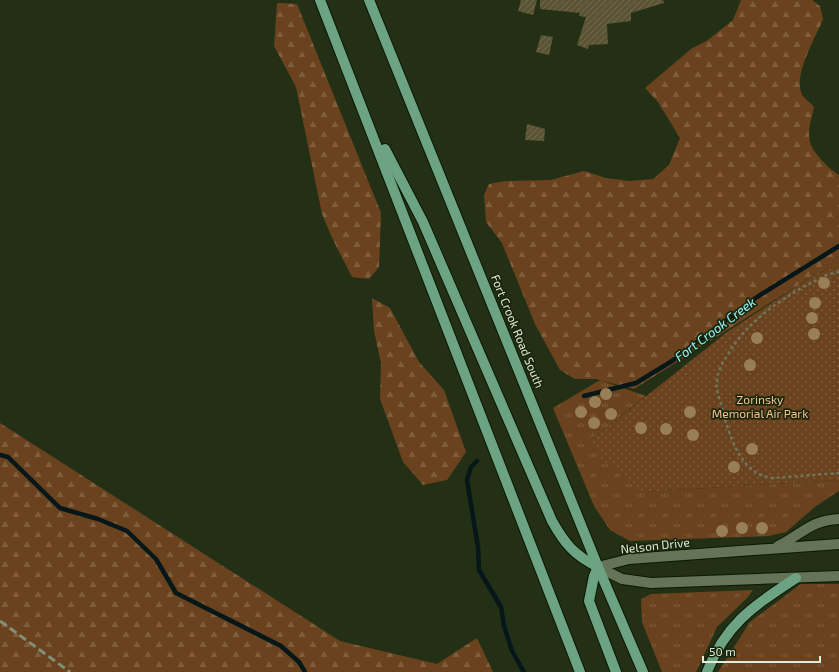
<svg xmlns="http://www.w3.org/2000/svg" width="839" height="672" font-family="'Exo 2',sans-serif">
  <style>
    .grass { fill: url(#grass-tufts) }
    .forest { fill: url(#forest-firs) }
    .park { fill: url(#park-dots) }
    .lines { fill: none; stroke-linecap: round; stroke-linejoin: round }
    .stream { stroke: #051718; stroke-width: 4.5 }
    .building { fill: url(#building-hatch) }
    .minor-casing { stroke: #0c1801; stroke-width: 12 }
    .major-casing { stroke: #0c1801; stroke-width: 12 }
    .path { stroke: #6c7761; stroke-width: 2.5; stroke-dasharray: 3 3; stroke-linecap: butt }
    .minor { stroke: #657457; stroke-width: 10 }
    .major { stroke: #6ca483; stroke-width: 10 }
    .rail { stroke: #838e79; stroke-width: 3; stroke-dasharray: 8 4; stroke-linecap: butt }
    .tree { fill: #997f57 }
    .labels { text-anchor: middle; dominant-baseline: central; stroke-width: 3.5; stroke-linejoin: round; paint-order: stroke }
    .street-label { font-size: 12px; fill: #e3ecdc; stroke: #19260c }
    .park-label { font-size: 12px; fill: #fac08d; stroke: #19260c }
    .water-label { font-size: 13px; font-style: italic; fill: #94f7fb; stroke: #19260c }
  </style>
  <defs>
    <pattern id="grass-tufts" width="24" height="20" patternUnits="userSpaceOnUse"><rect width="24" height="20" fill="#6a431e"/><path d="M3 7l-1-3M5 7V3M7 7l1-3M15 17l-1-3M17 17v-4M19 17l1-3" fill="none" stroke="#7f5e3e"/></pattern>
    <pattern id="forest-firs" width="22" height="20" patternUnits="userSpaceOnUse"><rect width="22" height="20" fill="#6a431e"/><path d="M5 1l3.5 6h-7zM16 11l3.5 6h-7z" fill="#7f5e3e"/></pattern>
    <pattern id="park-dots" width="8" height="8" patternUnits="userSpaceOnUse"><rect width="8" height="8" fill="#6a431e"/><path d="M2 2h.1M6 6h.1" fill="none" stroke="#7f5e3e" stroke-width="1.8" stroke-linecap="round"/></pattern>
    <pattern id="building-hatch" width="6" height="6" patternUnits="userSpaceOnUse"><rect width="6" height="6" fill="#5a5334"/><path d="M-1 1l2-2M0 6l6-6M5 7l2-2" fill="none" stroke="#726c51"/></pattern>
  </defs>
  <rect width="100%" height="100%" fill="#233016"/>
  <g class="grass">
    <polygon points="600,380 646,396 591,440 643,492 839,480 839,491 816,506 786,532 769,536 630,541 610,530 594,506 553,408"/>
    <polygon points="801,584 839,584 839,672 718,672 750,622"/>
    <polygon points="753,590 748,597 717,627 696,672 662,672 642,622 641,599 651,594"/>
  </g>
  <g class="forest">
    <path d="M 741,0 L 812,0 L 820,6 L 823,19 C 816,37 791,78 803,96 C 806,100 811,103 814,107 C 812,118 807,130 810,142 C 812,152 830,170 839,175 L 839,265 L 816,274 L 634,389 L 596,379 L 575,379 L 560,370 L 535,324 L 502,243 L 486,222 L 484,195 L 489,184 L 505,181 L 551,180 L 584,171 L 606,178 L 630,181 L 653,179 L 669,165 L 680,138 L 658,102 L 645,88 L 691,49 L 708,40 L 733,20 Z"/>
    <polygon points="277,3 297,4 381,213 379,267 369,279 352,277 333,240 322,214 296,87 274,46"/>
    <polygon points="372,298 390,308 419,362 444,390 466,452 447,480 423,485 403,462 380,399 381,363 374,331"/>
    <polygon points="0,423 340,641 437,664 477,638 493,672 0,672"/>
  </g>
  <polygon class="park" points="839,265 839,480 643,492 600,457 591,440 727,332 816,274"/>
  <g class="lines">
    <g class="stream">
      <polyline points="584,396 636,383 672,361 757,297 839,246"/>
      <polyline points="0,455 8,457 60,508 98,519 127,531 156,559 176,593 281,646 299,662 305,672"/>
      <polyline points="477,461 471,467 467,480 478,547 479,570 501,607 504,626 512,651 524,672"/>
    </g>
  </g>
  <g class="building">
    <polygon points="521,0 537,0 533,15 518,11"/>
    <polygon points="540,0 663,0 664,3 631,13 631,21 607,24 608,44 589,45 588,49 577,45 586,17 579,16 580,13 540,9"/>
    <polygon points="541,35 553,37 549,55 536,52"/>
    <polygon points="527,124 545,129 544,141 525,140"/>
  </g>
  <g class="lines">
    <defs>
      <g id="minor">
        <path d="M 778,546 C 804,533 809,521 839,519"/>
        <polyline points="598,567 622,579 651,583 839,576"/>
        <polyline points="598,567 629,559 839,544"/>
      </g>
      <g id="major">
        <polyline points="320,0 580,672"/>
        <polyline points="369,0 598,567 643,672"/>
        <path d="M 385,149 L 423,222 L 552,521 C 565,544 574,555 598,567"/>
        <polyline points="598,567 594,576 589,601 616,672"/>
        <path d="M 707,672 C 726,623 754,606 796,578"/>
      </g>
    </defs>
    <use href="#minor" class="minor-casing"/>
    <use href="#major" class="major-casing"/>
    <path class="path" d="M 839,272 C 827,273 816,281 805,286 C 774,304 747,323 728,354 C 720,367 715,376 717,391 C 727,422 734,474 773,478 L 839,473"/>
    <use href="#minor" class="minor"/>
    <use href="#major" class="major"/>
    <polyline class="rail" points="0,621 70,672"/>
  </g>
  <g class="tree">
    <circle cx="824" cy="283" r="6"/>
    <circle cx="815" cy="303" r="6"/>
    <circle cx="812" cy="318" r="6"/>
    <circle cx="814" cy="334" r="6"/>
    <circle cx="757" cy="338" r="6"/>
    <circle cx="750" cy="365" r="6"/>
    <circle cx="606" cy="394" r="6"/>
    <circle cx="595" cy="402" r="6"/>
    <circle cx="581" cy="412" r="6"/>
    <circle cx="690" cy="412" r="6"/>
    <circle cx="611" cy="414" r="6"/>
    <circle cx="594" cy="423" r="6"/>
    <circle cx="641" cy="428" r="6"/>
    <circle cx="666" cy="429" r="6"/>
    <circle cx="693" cy="435" r="6"/>
    <circle cx="752" cy="449" r="6"/>
    <circle cx="734" cy="467" r="6"/>
    <circle cx="742" cy="528" r="6"/>
    <circle cx="762" cy="528" r="6"/>
    <circle cx="722" cy="531" r="6"/>
  </g>
  <g class="labels">
    <g class="street-label">
      <text transform="translate(518 331) rotate(68)">Fort Crook Road South</text>
      <text transform="translate(655 545) rotate(-6)">Nelson Drive</text>
    </g>
    <g class="park-label">
      <text x="760" y="399">Zorinsky<tspan x="760" dy="14">Memorial Air Park</tspan></text>
    </g>
    <g class="water-label">
      <text transform="translate(715 329) rotate(-37)">Fort Crook Creek</text>
    </g>
  </g>
  <path d="M703 656v6h117v-6" fill="none" stroke="#e3ecdc" stroke-width="2"/>
  <text x="709" y="656" font-size="12" fill="#e3ecdc" stroke="#19260c" stroke-width="3" paint-order="stroke">50 m</text>
</svg>
